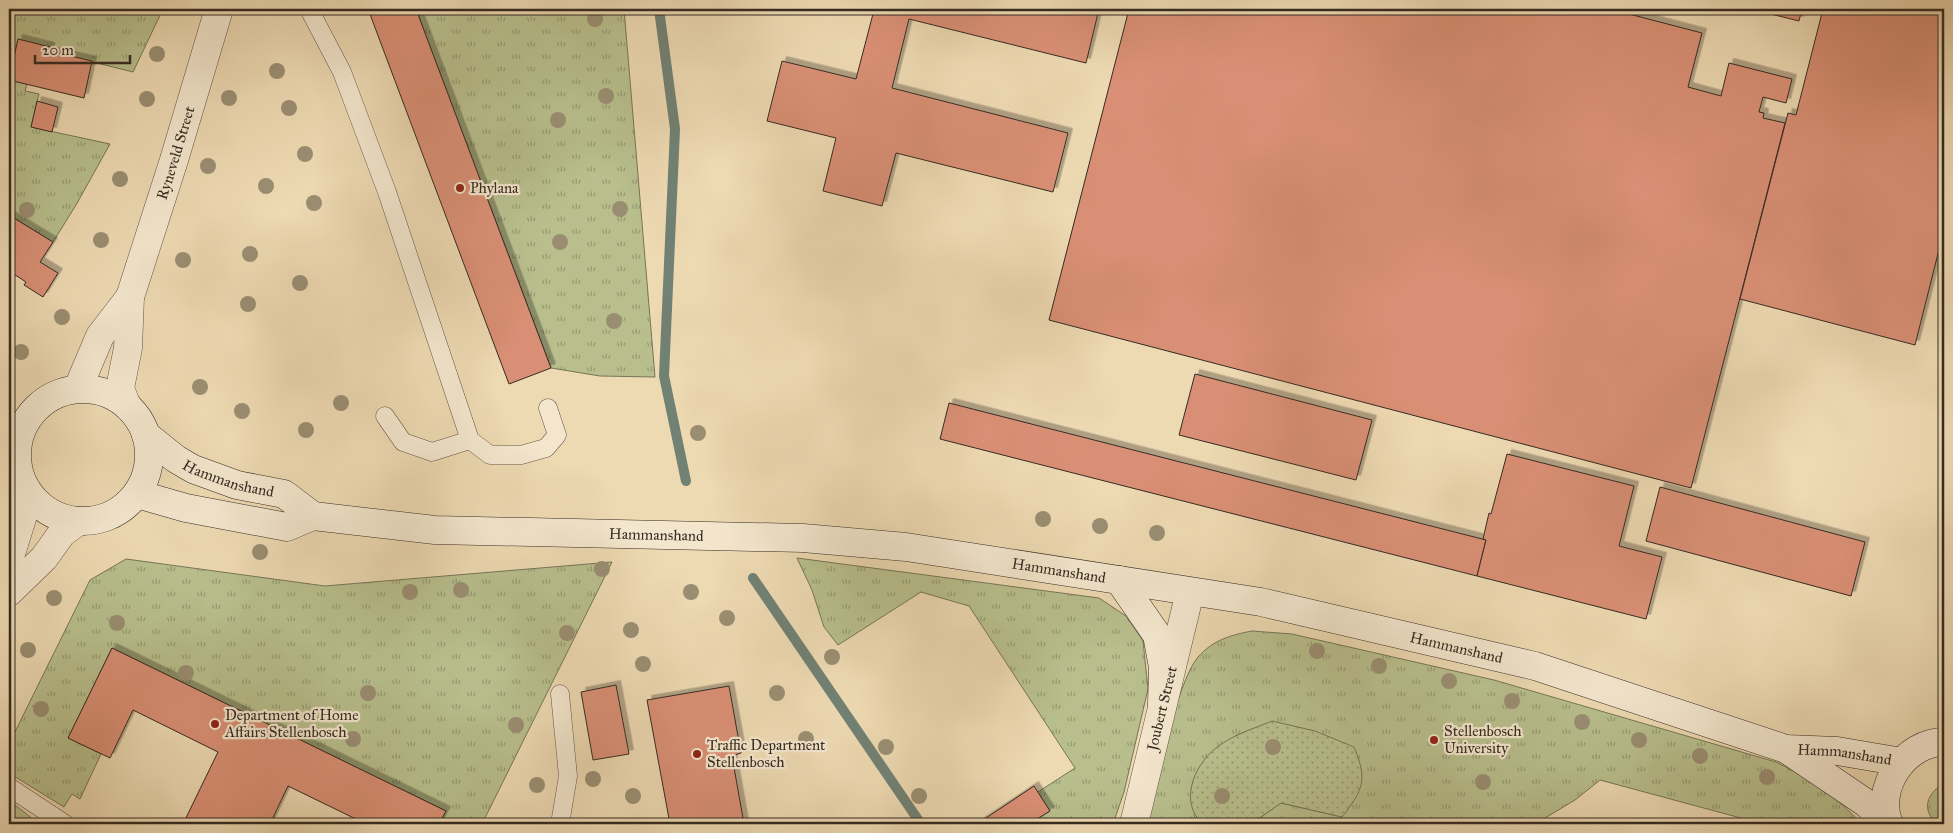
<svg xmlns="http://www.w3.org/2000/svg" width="1953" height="833" font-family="'IM FELL Great Primer',serif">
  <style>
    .grass { fill: url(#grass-tufts); stroke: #767558 }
    .garden { fill: url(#garden-dots); stroke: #767558 }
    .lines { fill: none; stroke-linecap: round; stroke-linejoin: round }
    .stream { stroke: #718174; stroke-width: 10 }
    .building { fill: #d98f74; stroke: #352b22; filter: url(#shadow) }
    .lane-casing { stroke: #635646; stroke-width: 19 }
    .street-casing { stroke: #635646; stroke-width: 29 }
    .secondary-casing { stroke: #352b22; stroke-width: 29 }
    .lane { stroke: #f3e6cd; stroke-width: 18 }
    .street { stroke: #f3e6cd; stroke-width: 28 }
    .secondary { stroke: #f3e6cd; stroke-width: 28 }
    .tree { fill: #9a8e72 }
    .poi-dot { fill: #8f2418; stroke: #f3e6cd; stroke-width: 2 }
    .labels { text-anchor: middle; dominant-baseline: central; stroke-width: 4.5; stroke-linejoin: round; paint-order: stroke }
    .street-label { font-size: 15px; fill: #352b22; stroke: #f3e6cd }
    .poi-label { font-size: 15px; fill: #352b22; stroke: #f3e6cd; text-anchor: start }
  </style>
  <defs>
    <pattern id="grass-tufts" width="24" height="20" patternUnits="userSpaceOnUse" patternTransform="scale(1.25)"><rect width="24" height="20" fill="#b8bf8d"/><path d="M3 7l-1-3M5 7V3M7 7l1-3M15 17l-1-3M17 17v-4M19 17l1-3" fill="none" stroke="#969b73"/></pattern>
    <pattern id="garden-dots" width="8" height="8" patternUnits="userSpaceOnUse" patternTransform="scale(1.25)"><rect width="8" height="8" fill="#b8bf8d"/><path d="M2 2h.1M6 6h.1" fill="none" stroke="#969b73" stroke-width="1.8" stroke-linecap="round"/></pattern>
    <filter id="shadow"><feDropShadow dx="4.5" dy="-4.5" stdDeviation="0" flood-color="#0004"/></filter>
  </defs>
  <rect width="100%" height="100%" fill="#edd9b2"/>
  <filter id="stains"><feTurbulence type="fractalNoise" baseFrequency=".004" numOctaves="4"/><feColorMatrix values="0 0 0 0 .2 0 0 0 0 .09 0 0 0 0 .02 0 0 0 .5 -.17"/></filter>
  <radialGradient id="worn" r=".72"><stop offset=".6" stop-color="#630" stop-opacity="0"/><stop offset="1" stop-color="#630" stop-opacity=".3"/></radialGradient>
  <g class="grass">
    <polygon points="9,9 163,9 133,72 49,51 50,47 18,39 9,76"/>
    <polygon points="416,9 624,9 655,377 600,376 551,368"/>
    <polygon points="9,80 27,84 25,91 39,94 31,127 110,144 76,205 53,242 9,215"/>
    <polygon points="797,558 1099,598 1126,616 1143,641 1148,689 1124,792 1113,824 1029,824 1050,811 1038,792 1075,768 969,606 921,592 838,645 824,627 812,590"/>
    <polygon points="126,559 325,586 612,562 482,824 439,824 446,811 112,648 68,738 101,754 80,799 72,794 64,807 9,773 9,744 90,580"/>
    <path d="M 1252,631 L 1292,634 L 1494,680 L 1776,762 C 1808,777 1838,797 1861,824 L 1763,824 L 1600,780 L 1575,800 L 1535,824 L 1251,824 L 1281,803 L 1342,817 L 1252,729 L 1235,736 L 1194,816 L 1203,824 L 1146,824 C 1155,788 1177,681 1198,657 C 1213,640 1231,635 1252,631 Z"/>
    <path d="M 1940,786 L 1944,786 L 1944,824 L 1937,824 C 1923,811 1925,797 1940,786 Z"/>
    <polygon points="9,800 39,824 9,824"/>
  </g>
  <path class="garden" d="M 1272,721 L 1315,731 L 1354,747 C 1368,780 1363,790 1342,817 L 1281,803 L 1251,824 L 1203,824 C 1179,803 1193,766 1216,748 C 1232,735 1253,729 1272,721 Z"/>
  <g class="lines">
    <g class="stream">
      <polyline points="659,9 675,129 664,376 686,481"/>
      <polyline points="753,578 921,824"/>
    </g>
  </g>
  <g class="building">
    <polygon points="368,9 416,9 551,368 509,384"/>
    <polygon points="870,9 1099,9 1086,63 909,19 892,88 1068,133 1053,192 896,153 882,206 823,191 836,138 767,121 782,61 856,79 874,10"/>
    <polygon points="1129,9 1382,9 1391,11 1391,9 1610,9 1702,33 1688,87 1721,96 1729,63 1792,79 1786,103 1763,97 1759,112 1764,113 1763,118 1785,123 1691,488 1049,320"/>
    <polygon points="1751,9 1802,9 1799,21"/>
    <polygon points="1823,9 1944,9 1944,230 1915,345 1740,299 1788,113 1796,115"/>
    <polygon points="18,39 50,47 49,51 92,61 84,98 9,80"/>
    <polygon points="37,101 58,107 52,132 31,127"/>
    <polygon points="9,215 53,242 40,262 58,273 43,297 24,285 26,282 9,271"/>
    <polygon points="1195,374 1372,420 1356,480 1179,435"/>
    <polygon points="949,403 1486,540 1477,576 940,439"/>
    <polygon points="1507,454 1634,486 1619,546 1662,557 1646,619 1477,576 1486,540 1483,539 1489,513 1491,514"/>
    <polygon points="1660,487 1865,542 1851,596 1646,541"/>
    <polygon points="112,648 446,811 439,824 366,824 288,786 270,824 183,824 218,752 133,710 110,758 68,738"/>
    <polygon points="616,685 629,754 593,760 581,692"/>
    <polygon points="729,686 741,753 732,756 744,824 670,824 647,700"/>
    <polygon points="1034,786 1050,811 1029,824 977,824"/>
  </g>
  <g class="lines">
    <defs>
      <g id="lane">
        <polyline points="309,9 342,72 387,192 470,440 490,455 521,455 546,448 557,435 548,408"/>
        <polyline points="385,416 403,442 432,452 470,440"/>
        <polyline points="9,787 65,824"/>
        <polyline points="560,824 568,776 560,694"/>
      </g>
      <g id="street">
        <polyline points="78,388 100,336 130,297"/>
        <path id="s1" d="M 126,404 L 120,388 L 128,348 L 130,297 L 174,160 L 219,9"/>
        <polyline points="9,560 23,515 26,489"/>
        <polyline points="9,592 44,558 62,533 79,521"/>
        <path id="s2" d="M 1134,824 L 1190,592"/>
      </g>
      <g id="secondary">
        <circle cx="83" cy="455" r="66"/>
        <path id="s3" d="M 146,435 L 176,459 L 193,469 L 237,485 L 284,494 L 313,516"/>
        <path id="s4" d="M 137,494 L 186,508 L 287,527 L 313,516 L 435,530 L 803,538 L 906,547 L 1261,602 L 1535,666 L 1786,749 L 1837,751 L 1902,762"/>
        <polyline points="1119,580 1157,635 1163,667 1162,704"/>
        <polyline points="1786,749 1866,803 1887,821"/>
        <path d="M 1889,824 C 1874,788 1905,742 1944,742"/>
      </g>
    </defs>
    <use href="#lane" class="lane-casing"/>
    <use href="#street" class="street-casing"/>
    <use href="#secondary" class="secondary-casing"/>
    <use href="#lane" class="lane"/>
    <use href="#street" class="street"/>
    <use href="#secondary" class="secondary"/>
  </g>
  <g class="tree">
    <circle cx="595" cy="19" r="8"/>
    <circle cx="157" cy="54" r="8"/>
    <circle cx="277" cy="71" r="8"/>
    <circle cx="606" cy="96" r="8"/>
    <circle cx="229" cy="98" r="8"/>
    <circle cx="147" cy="99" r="8"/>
    <circle cx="289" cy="108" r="8"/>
    <circle cx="558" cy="120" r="8"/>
    <circle cx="305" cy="154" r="8"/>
    <circle cx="208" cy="166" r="8"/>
    <circle cx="120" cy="179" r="8"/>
    <circle cx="266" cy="186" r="8"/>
    <circle cx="314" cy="203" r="8"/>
    <circle cx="620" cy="209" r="8"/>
    <circle cx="27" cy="210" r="8"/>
    <circle cx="101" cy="240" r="8"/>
    <circle cx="560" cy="242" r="8"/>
    <circle cx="250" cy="254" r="8"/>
    <circle cx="183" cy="260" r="8"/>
    <circle cx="300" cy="283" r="8"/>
    <circle cx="248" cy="304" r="8"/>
    <circle cx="62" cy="317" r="8"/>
    <circle cx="614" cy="321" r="8"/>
    <circle cx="21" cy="352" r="8"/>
    <circle cx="200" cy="387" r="8"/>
    <circle cx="341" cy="403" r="8"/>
    <circle cx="242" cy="411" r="8"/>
    <circle cx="306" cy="430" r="8"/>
    <circle cx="698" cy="433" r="8"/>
    <circle cx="1043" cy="519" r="8"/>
    <circle cx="1100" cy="526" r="8"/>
    <circle cx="1157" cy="533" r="8"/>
    <circle cx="260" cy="552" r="8"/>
    <circle cx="602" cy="569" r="8"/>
    <circle cx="461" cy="590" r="8"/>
    <circle cx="410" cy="592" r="8"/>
    <circle cx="691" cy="592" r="8"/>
    <circle cx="54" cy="598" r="8"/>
    <circle cx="727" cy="618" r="8"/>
    <circle cx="117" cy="623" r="8"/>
    <circle cx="631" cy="630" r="8"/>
    <circle cx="567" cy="633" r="8"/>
    <circle cx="28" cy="650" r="8"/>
    <circle cx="1317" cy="651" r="8"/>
    <circle cx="832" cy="657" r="8"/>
    <circle cx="643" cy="664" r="8"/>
    <circle cx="1379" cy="666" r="8"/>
    <circle cx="186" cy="673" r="8"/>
    <circle cx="1449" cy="681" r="8"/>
    <circle cx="368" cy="693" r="8"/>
    <circle cx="777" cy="693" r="8"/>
    <circle cx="1512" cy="701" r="8"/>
    <circle cx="41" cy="709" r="8"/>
    <circle cx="1582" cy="722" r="8"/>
    <circle cx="516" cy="725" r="8"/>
    <circle cx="353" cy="739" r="8"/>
    <circle cx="806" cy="739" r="8"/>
    <circle cx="1639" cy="740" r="8"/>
    <circle cx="886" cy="747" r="8"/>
    <circle cx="1273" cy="747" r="8"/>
    <circle cx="1700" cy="756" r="8"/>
    <circle cx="1767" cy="777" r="8"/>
    <circle cx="593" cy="779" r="8"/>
    <circle cx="1483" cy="782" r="8"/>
    <circle cx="537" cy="785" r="8"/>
    <circle cx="633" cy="796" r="8"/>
    <circle cx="919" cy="796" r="8"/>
    <circle cx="1222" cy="796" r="8"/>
  </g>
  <g class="poi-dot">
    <circle cx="460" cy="188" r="5"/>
    <circle cx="215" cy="724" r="5"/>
    <circle cx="1434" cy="740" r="5"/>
    <circle cx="697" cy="754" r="5"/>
  </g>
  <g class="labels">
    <g class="street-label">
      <text stroke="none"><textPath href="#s1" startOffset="260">Ryneveld Street</textPath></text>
      <text stroke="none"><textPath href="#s3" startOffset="95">Hammanshand</textPath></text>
      <text stroke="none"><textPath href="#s4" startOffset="526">Hammanshand</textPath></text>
      <text stroke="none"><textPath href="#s4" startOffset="931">Hammanshand</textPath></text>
      <text stroke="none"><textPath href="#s4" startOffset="1336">Hammanshand</textPath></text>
      <text stroke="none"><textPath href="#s2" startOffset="119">Joubert Street</textPath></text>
      <text stroke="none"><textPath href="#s4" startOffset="1740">Hammanshand</textPath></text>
    </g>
    <g class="poi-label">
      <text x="470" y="188">Phylana</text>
      <text x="225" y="715">Department of Home<tspan x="225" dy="17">Affairs Stellenbosch</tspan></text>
      <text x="1444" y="731">Stellenbosch<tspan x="1444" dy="17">University</tspan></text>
      <text x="707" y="745">Traffic Department<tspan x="707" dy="17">Stellenbosch</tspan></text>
    </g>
  </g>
  <rect width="1953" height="833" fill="none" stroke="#edd9b2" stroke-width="30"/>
  <rect x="10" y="10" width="1933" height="813" fill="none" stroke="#352b22" stroke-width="2.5"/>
  <rect x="15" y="15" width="1923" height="803" fill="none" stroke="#352b22"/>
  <path d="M35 55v8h95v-8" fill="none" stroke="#352b22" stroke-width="2.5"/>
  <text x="42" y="55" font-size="15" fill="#352b22" stroke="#f3e6cd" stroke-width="4" paint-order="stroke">20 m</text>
  <rect width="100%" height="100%" filter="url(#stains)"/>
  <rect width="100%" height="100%" fill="url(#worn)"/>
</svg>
